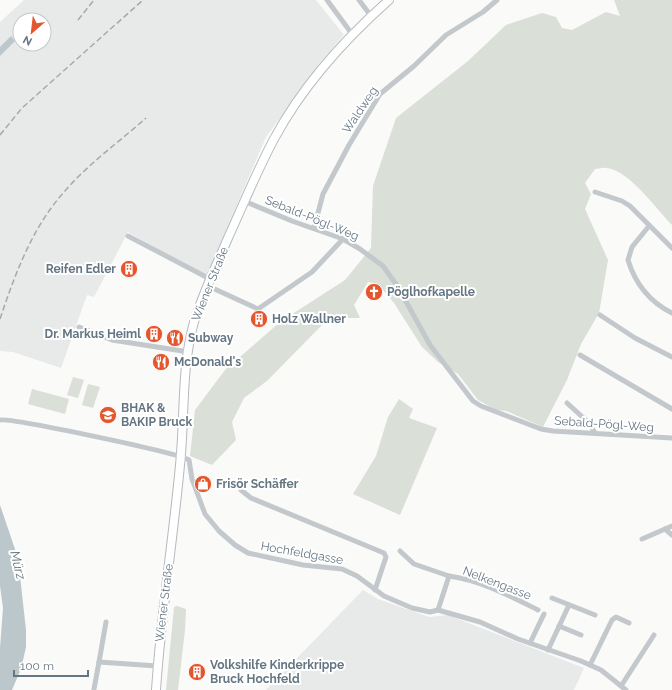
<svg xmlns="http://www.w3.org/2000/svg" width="672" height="690" font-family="Raleway,sans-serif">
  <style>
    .built { fill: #e8e9e9; fill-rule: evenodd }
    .green { fill: #dadfd7 }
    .water { fill: #bbc7cb }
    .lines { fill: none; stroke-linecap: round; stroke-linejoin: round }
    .primary-casing { stroke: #b5babe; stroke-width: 10 }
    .minor { stroke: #c3c8cc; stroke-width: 5 }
    .primary { stroke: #fff; stroke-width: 8 }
    .rail { stroke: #a2aab0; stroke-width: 1.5; stroke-dasharray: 6 3; stroke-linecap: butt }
    .labels { text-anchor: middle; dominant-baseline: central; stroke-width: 4; stroke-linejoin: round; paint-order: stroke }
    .street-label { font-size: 12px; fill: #657683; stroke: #fff }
    .poi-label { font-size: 12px; font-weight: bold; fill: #657683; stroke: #fff; text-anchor: start }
    .water-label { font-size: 13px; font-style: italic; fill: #60757c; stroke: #fff }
  </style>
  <rect width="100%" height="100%" fill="#fafaf8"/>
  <g class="built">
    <path d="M 24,0 L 316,0 L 344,35 L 320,63 L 266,137 L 206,277 L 128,232 L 94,297 L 87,295 L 61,368 L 13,352 L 0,351 L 0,22 ZM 20,20 L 44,20 L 44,44 L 20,44 Z"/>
    <polygon points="363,590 378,599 429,617 448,615 584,668 574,690 266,690"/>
  </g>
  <g class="green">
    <path d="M 614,0 L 672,0 L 672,225 C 656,209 630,171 607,168 C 603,167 598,169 595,169 L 585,183 L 591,194 L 585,209 L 608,260 L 599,313 L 581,344 L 567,380 L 543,427 L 506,411 L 496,410 L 478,400 L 458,374 L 438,362 L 422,347 L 394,303 L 378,284 L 368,282 L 354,305 L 360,318 L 346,318 L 335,315 L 321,326 L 267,381 L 244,398 L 232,422 L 236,440 L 212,465 L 190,456 L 195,410 L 225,370 L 280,322 L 345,280 L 371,248 L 373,186 L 396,118 L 468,61 L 506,25 L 542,13 L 556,17 L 562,28 L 572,30 L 606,12 L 620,16 Z"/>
    <polygon points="73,377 84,380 78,398 67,395"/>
    <polygon points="88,384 100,387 93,408 82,405"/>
    <polygon points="32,389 69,399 65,414 28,404"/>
    <polygon points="399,399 413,409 409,418 437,428 400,515 353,494 376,456 388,417"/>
    <polygon points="177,606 186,609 185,630 178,690 166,690 174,607"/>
  </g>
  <g class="water">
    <polygon points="11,36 15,41 0,56 0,47"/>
    <polygon points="0,505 18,558 26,630 26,647 21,669 12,690 0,690 0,648 3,608 0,586"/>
  </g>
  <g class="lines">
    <defs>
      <path id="primary" d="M 156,690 C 161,615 173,540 180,465 C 185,418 181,368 194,322 C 203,293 216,266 228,238 C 243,205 257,171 274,139 C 303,85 345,39 389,0"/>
    </defs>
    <use href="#primary" class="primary-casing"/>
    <g class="minor">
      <polyline points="327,0 352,34"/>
      <polyline points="359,0 371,16"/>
      <polyline points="595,192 622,201 630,206 672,248"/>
      <polyline points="244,201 292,221 343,239 360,249 383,266 398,287 430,345 473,401 481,406 541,429 553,431 672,438"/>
      <path d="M 649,226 L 632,247 L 628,260 C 635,283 650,302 672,313"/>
      <polyline points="314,228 323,194 349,145 380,94 414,66 446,35 483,12 497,0"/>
      <polyline points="128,236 210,279"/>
      <polyline points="208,286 258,309 312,272 343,239"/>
      <polyline points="600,315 635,338 672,357"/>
      <polyline points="79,327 112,340 189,352"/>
      <polyline points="580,355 672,409"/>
      <polyline points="567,403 589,423 595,433"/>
      <path d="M 0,420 C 13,418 179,453 189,460 L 192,479 L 205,514 L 219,531 L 235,545 L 248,553 L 303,565 L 342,569 L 357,576 L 384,596 L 412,608 L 430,612 L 438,610 L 480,622 L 518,639 L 581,661 L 601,670 L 626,690"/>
      <polyline points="241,490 251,498 384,553 386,557 375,590"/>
      <polyline points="665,529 672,535"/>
      <polyline points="642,539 672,526"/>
      <polyline points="400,551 414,564 449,576 438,610"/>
      <path d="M 449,576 C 480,580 510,596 538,610"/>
      <polyline points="552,598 595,615"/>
      <polyline points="559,626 581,635"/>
      <polyline points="530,643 544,614"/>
      <polyline points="548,650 569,605"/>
      <polyline points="99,662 106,622"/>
      <polyline points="590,665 612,620 616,617 629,623"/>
      <polyline points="621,686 654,635"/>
      <polyline points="94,689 99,662 157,666"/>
    </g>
    <use href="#primary" class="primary"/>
    <g class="rail">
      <polyline points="78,20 94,0"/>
      <polyline points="0,135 22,108 143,0"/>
      <path d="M 0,319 C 15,274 32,228 64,192 C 88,164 119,142 146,118"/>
    </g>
  </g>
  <defs>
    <symbol id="building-disc" viewBox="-11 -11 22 22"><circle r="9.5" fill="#e4572e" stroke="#fff"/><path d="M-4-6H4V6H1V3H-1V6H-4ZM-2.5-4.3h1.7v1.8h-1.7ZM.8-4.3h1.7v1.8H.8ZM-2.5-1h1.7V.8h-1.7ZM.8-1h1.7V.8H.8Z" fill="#fff"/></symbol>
    <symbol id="church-disc" viewBox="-11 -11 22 22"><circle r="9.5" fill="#e4572e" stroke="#fff"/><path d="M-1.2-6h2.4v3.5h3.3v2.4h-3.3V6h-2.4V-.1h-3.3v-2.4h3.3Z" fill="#fff"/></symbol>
    <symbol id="restaurant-disc" viewBox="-11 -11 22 22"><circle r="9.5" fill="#e4572e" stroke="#fff"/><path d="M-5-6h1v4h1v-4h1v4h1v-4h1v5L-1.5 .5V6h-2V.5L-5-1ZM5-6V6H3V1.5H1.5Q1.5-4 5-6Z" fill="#fff"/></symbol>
    <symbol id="school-disc" viewBox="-11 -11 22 22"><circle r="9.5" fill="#e4572e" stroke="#fff"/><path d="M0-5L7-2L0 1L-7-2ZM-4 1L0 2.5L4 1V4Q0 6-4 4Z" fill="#fff"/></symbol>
    <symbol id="shop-disc" viewBox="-11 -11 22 22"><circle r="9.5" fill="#e4572e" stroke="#fff"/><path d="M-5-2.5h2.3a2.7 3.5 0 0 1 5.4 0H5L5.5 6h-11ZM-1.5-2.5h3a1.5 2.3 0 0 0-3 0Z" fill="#fff"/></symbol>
  </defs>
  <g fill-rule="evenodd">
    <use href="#building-disc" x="119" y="259" width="20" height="20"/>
    <use href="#church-disc" x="364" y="282" width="20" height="20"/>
    <use href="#building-disc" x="249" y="309" width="20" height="20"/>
    <use href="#building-disc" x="144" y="324" width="20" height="20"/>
    <use href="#restaurant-disc" x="165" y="328" width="20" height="20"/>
    <use href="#restaurant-disc" x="151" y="352" width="20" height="20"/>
    <use href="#school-disc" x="98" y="405" width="20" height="20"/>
    <use href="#shop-disc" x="193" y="474" width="20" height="20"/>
    <use href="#building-disc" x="187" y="662" width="20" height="20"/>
  </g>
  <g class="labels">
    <g class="street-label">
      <text transform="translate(360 110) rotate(-56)">Waldweg</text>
      <text transform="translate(312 218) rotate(22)">Sebald-Pögl-Weg</text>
      <text transform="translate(210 284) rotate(-68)">Wiener Straße</text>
      <text transform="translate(604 424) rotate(4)">Sebald-Pögl-Weg</text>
      <text transform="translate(302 553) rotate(10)">Hochfeldgasse</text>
      <text transform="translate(497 583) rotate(21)">Nelkengasse</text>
      <text transform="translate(164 603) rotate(-83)">Wiener Straße</text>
    </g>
    <g class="poi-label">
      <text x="116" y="269" text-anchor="end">Reifen Edler</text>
      <text x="387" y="292">Pöglhofkapelle</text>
      <text x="272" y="319">Holz Wallner</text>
      <text x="141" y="334" text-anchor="end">Dr. Markus Heiml</text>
      <text x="188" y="338">Subway</text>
      <text x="174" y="362">McDonald's</text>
      <text x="121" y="408">BHAK &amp;<tspan x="121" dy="14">BAKIP Bruck</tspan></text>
      <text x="216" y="484">Frisör Schäffer</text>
      <text x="210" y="665">Volkshilfe Kinderkrippe<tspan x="210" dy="14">Bruck Hochfeld</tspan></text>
    </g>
    <g class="water-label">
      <text transform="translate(18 565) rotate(76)">Mürz</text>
    </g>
  </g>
  <g transform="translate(32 32) rotate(208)"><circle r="19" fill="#ffffff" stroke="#c1c8cd"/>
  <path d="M0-3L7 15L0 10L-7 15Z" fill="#e4572e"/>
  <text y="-6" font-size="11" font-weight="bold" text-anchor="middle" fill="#657683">N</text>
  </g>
  <path d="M14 670v6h74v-6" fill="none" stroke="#657683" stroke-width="2"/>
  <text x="20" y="670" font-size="12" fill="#657683" stroke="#ffffff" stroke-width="3" paint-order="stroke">100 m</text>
</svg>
